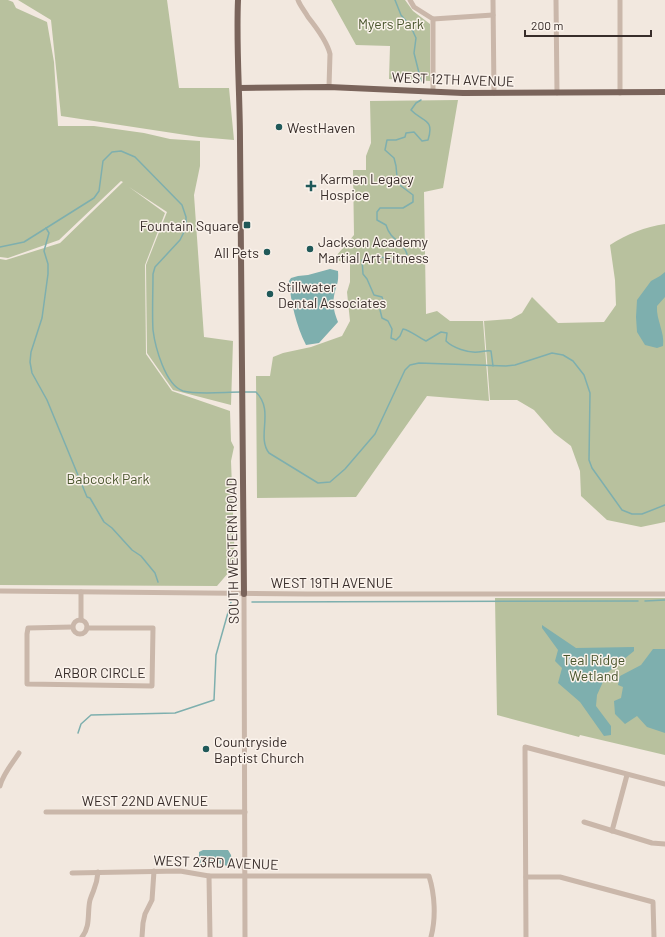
<svg xmlns="http://www.w3.org/2000/svg" width="665" height="937" font-family="Barlow,sans-serif">
  <style>
    .green { fill: #b8c19e }
    .water { fill: #7eafae }
    .lines { fill: none; stroke-linecap: round; stroke-linejoin: round }
    .stream { stroke: #7eafae; stroke-width: 1.5 }
    .minor { stroke: #cab7aa; stroke-width: 5 }
    .major { stroke: #7a645b; stroke-width: 6 }
    .poi-dot { fill: #205959; stroke: #faf2eb; stroke-width: 1.5 }
    .labels { text-anchor: middle; dominant-baseline: central; stroke-width: 3; stroke-linejoin: round; paint-order: stroke }
    .park-label { font-size: 14px; fill: #4a562e; stroke: #faf2eb }
    .street-label { font-size: 14px; fill: #382d2a; stroke: #faf2eb }
    .poi-label { font-size: 14px; fill: #382d2a; stroke: #faf2eb; text-anchor: start }
  </style>
  <rect width="100%" height="100%" fill="#f2e8df"/>
  <g class="green">
    <polygon points="0,0 8,0 13,2 16,8 47,22 54,62 58,126 94,126 144,133 170,139 200,141 200,166 194,195 204,337 233,341 231,405 173,390 147,353 146,265 167,212 129,187 165,213 145,265 146,354 172,391 230,411 231,441 234,447 231,461 235,565 217,586 0,585 0,259 6,260 60,243 123,182 121,181 59,240 8,258 0,257"/>
    <polygon points="18,0 167,0 179,88 229,88 234,140 199,137 61,116 51,20"/>
    <polygon points="331,0 405,0 413,11 430,24 430,81 389,79 390,46 356,45"/>
    <polygon points="458,100 443,188 424,192 426,314 437,311 450,321 483,321 489,401 427,396 356,497 257,498 256,376 270,376 273,357 283,353 311,347 342,336 350,321 347,292 350,282 350,263 339,261 337,255 354,235 353,170 366,170 366,156 371,143 370,101"/>
    <path d="M 665,224 L 665,522 L 641,527 L 607,520 L 581,496 L 580,471 L 571,446 L 554,433 L 534,410 L 517,400 L 490,400 L 484,321 L 511,319 L 522,313 L 532,297 L 558,323 L 604,322 L 616,305 L 615,280 L 610,245 C 627,234 645,227 665,224 Z"/>
    <polygon points="495,598 665,598 665,755 580,735 579,737 497,715"/>
  </g>
  <g class="water">
    <path d="M 330,269 L 338,271 C 339,284 336,285 334,296 C 332,306 335,314 338,322 L 319,343 L 306,345 C 296,325 291,303 289,281 L 291,278 L 298,276 L 308,275 Z"/>
    <path d="M 665,272 L 665,297 L 657,306 C 656,320 665,332 663,346 L 657,348 L 645,345 L 637,332 L 636,317 L 637,300 L 651,281 L 660,276 Z"/>
    <polygon points="542,625 576,648 634,647 634,651 607,673 597,695 596,706 611,726 611,735 604,736 580,702 558,683 562,668 555,661 558,650 542,628"/>
    <polygon points="653,649 665,649 665,733 647,727 637,716 625,724 615,714 614,701 621,698 623,687 618,685 620,676 641,665"/>
    <polygon points="203,850 228,850 231,855 232,865 227,866 218,863 204,866 199,863 199,852"/>
  </g>
  <g class="lines">
    <g class="stream">
      <polyline points="395,0 401,15 411,27 416,38 414,53 421,81"/>
      <path d="M 421,100 L 416,103 L 411,110 C 422,122 435,118 428,140 L 422,141 L 414,132 L 406,133 L 405,137 L 396,140 L 387,140 L 385,150 L 394,158 L 396,166 L 397,177 L 401,186 L 413,195 L 413,202 L 403,208 L 380,208 L 377,212 L 377,220 L 386,225 C 391,242 403,240 407,254 L 402,261 L 375,256 L 362,260 L 363,274 L 367,279 L 374,295 L 382,297 L 384,303 L 380,310 L 382,318 L 388,321 L 392,329 L 391,338 L 396,340 L 400,336 L 403,329 C 412,331 417,337 426,341 L 441,332 L 447,333 L 446,341 C 453,348 468,353 478,352 C 483,352 486,350 491,351 L 493,366"/>
      <polyline points="46,228 49,233 44,251 48,264 48,274 42,318 31,352 30,362 32,373 47,400 87,497 90,498 104,522 112,528 132,550 141,556 155,573 158,582"/>
      <path d="M 0,247 L 24,242 L 94,198 L 99,191 L 103,161 L 112,152 L 121,151 L 135,157 L 182,205 L 186,217 L 186,228 L 180,240 L 155,267 L 153,274 C 153,293 152,312 153,330 C 155,346 165,385 183,391 C 197,395 225,392 241,392"/>
      <path d="M 245,392 L 256,392 C 275,411 256,436 269,453 L 318,483 L 330,482 L 345,469 L 375,434 L 405,370 L 410,365 L 419,363 L 506,366 L 515,365 L 552,353 L 563,355 L 573,361 L 584,375 L 590,393 L 589,460 L 592,468 L 622,510 L 632,514 L 642,514 L 665,505"/>
      <polyline points="645,601 665,600"/>
      <polyline points="252,602 638,601"/>
      <polyline points="78,733 81,724 91,715 175,713 214,700 216,655 231,602"/>
    </g>
    <g class="minor">
      <path d="M 298,0 C 300,6 305,11 308,17 C 316,27 327,41 330,54 L 329,87"/>
      <polyline points="410,0 414,7 433,19 433,91"/>
      <polyline points="493,0 494,93"/>
      <polyline points="556,0 557,93"/>
      <polyline points="620,0 620,93"/>
      <polyline points="433,19 493,15"/>
      <polyline points="0,591 307,594 665,594"/>
      <polyline points="244,594 245,937"/>
      <circle cx="80" cy="627" r="7"/>
      <polyline points="81,620 81,592"/>
      <polyline points="72,627 28,628 27,634 27,684 152,686 153,628 87,628"/>
      <path d="M 0,786 C 3,774 12,764 19,753"/>
      <polyline points="46,812 245,812"/>
      <polyline points="584,822 652,843 665,844"/>
      <polyline points="612,831 627,775"/>
      <path d="M 72,873 L 180,871 L 209,876 L 429,876 C 435,895 436,918 431,937"/>
      <polyline points="209,876 210,937"/>
      <polyline points="526,877 560,877 653,902 654,937"/>
      <path d="M 82,937 C 91,926 87,912 90,900 C 94,888 97,886 98,872"/>
      <polyline points="142,937 143,923 145,914 152,900 154,871"/>
      <polyline points="526,937 525,747 665,784"/>
    </g>
    <g class="major">
      <path d="M 238,0 C 236,47 240,95 240,142 C 241,293 243,443 244,594"/>
      <polyline points="239,88 329,87 463,93 665,92"/>
    </g>
  </g>
  <g class="poi-dot">
    <circle cx="279" cy="127" r="4"/>
    <path d="M309 180h4v4h4v4h-4v4h-4v-4h-4v-4h4z"/>
    <rect x="243" y="221" width="8" height="8" rx="2"/>
    <circle cx="310" cy="249" r="4"/>
    <circle cx="267" cy="252" r="4"/>
    <circle cx="270" cy="294" r="4"/>
    <circle cx="206" cy="749" r="4"/>
  </g>
  <g class="labels">
    <g class="park-label">
      <text x="391" y="23">Myers Park</text>
      <text x="108" y="478">Babcock Park</text>
      <text x="594" y="659">Teal Ridge<tspan x="594" dy="16">Wetland</tspan></text>
    </g>
    <g class="street-label">
      <text transform="translate(453 79) rotate(2)">WEST 12TH AVENUE</text>
      <text transform="translate(232 551) rotate(-91)">SOUTH WESTERN ROAD</text>
      <text x="332" y="582">WEST 19TH AVENUE</text>
      <text x="100" y="672">ARBOR CIRCLE</text>
      <text x="145" y="800">WEST 22ND AVENUE</text>
      <text transform="translate(216 862) rotate(2)">WEST 23RD AVENUE</text>
    </g>
    <g class="poi-label">
      <text x="287" y="127">WestHaven</text>
      <text x="320" y="178">Karmen Legacy<tspan x="320" dy="16">Hospice</tspan></text>
      <text x="239" y="225" text-anchor="end">Fountain Square</text>
      <text x="318" y="241">Jackson Academy<tspan x="318" dy="16">Martial Art Fitness</tspan></text>
      <text x="259" y="252" text-anchor="end">All Pets</text>
      <text x="278" y="286">Stillwater<tspan x="278" dy="16">Dental Associates</tspan></text>
      <text x="214" y="741">Countryside<tspan x="214" dy="16">Baptist Church</tspan></text>
    </g>
  </g>
  <path d="M525 30v6h126v-6" fill="none" stroke="#382d2a" stroke-width="2"/>
  <text x="531" y="30" font-size="12" fill="#382d2a" stroke="#faf2eb" stroke-width="3" paint-order="stroke">200 m</text>
</svg>
